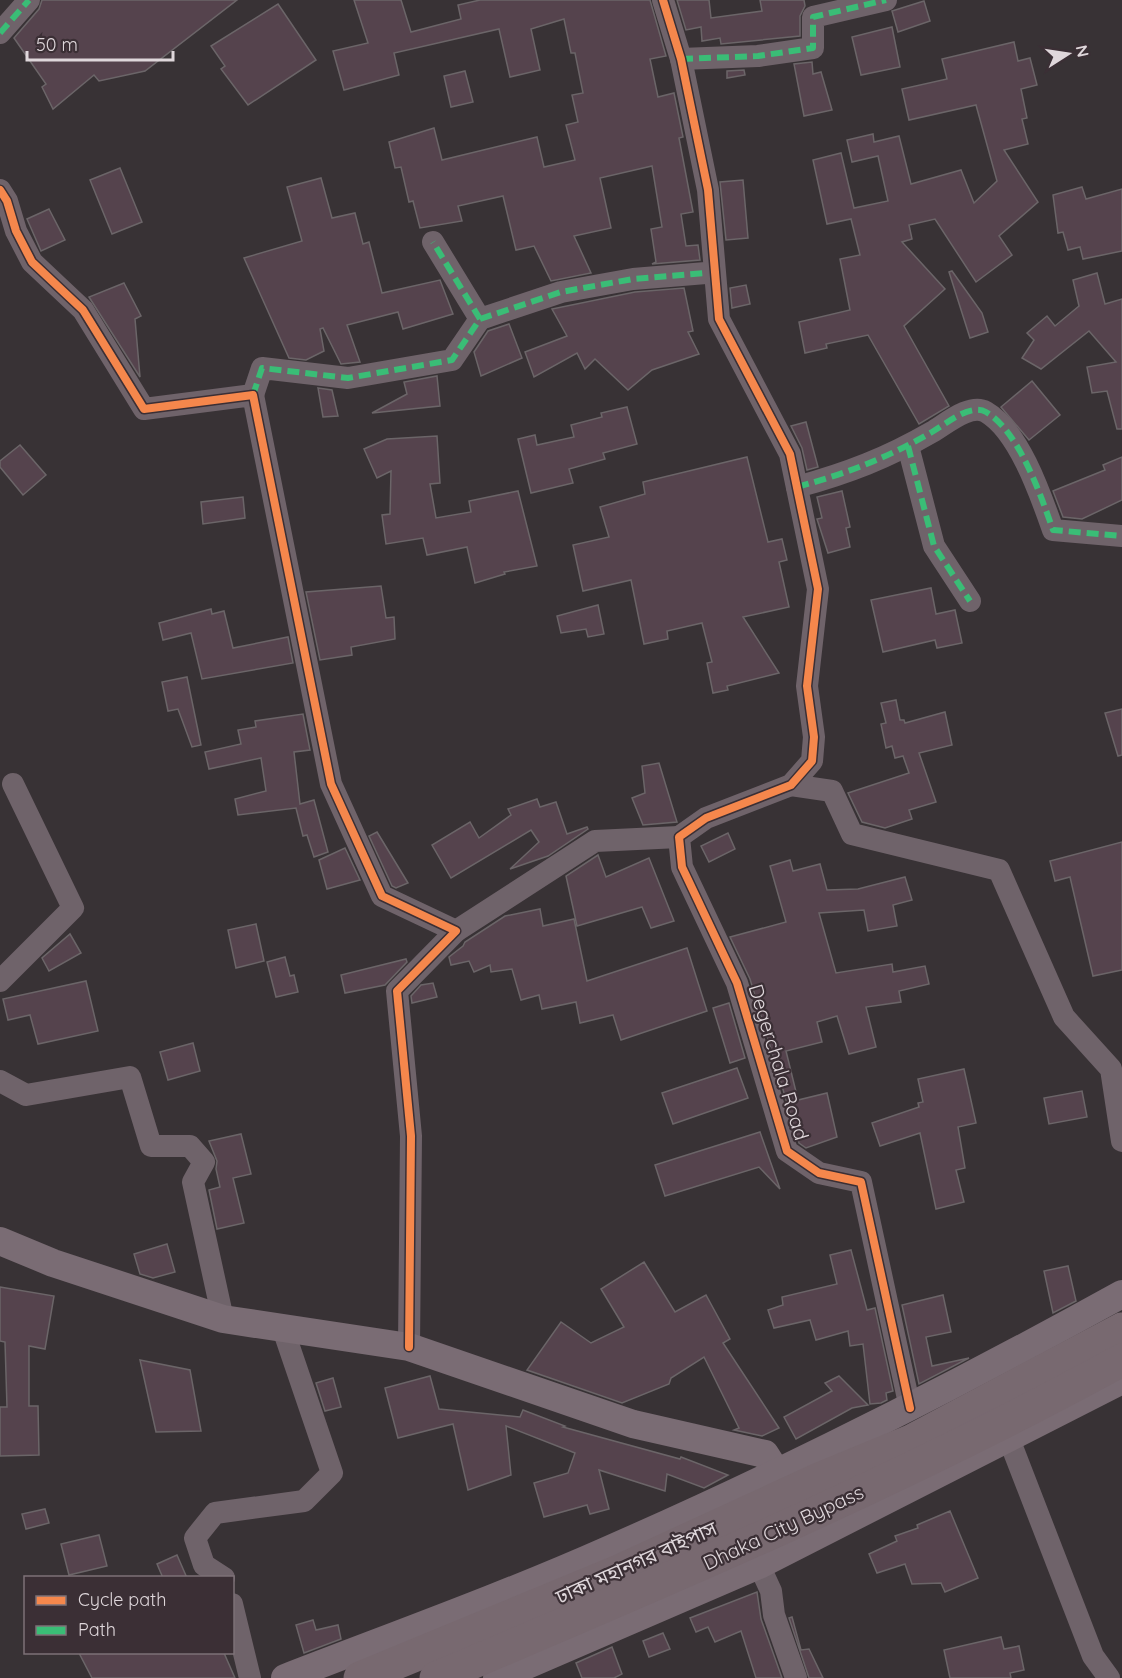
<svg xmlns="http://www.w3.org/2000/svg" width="1122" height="1678" font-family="Quicksand,'Noto Sans Bengali',sans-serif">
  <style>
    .building { fill: #55434d; stroke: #6b6568; stroke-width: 1.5 }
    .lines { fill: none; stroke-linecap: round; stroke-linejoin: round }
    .minor { stroke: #6f636a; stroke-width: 22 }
    .major { stroke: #7a6c74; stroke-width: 28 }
    .highway { stroke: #786970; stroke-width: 33 }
    .quiet { stroke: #3abd76; stroke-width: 6; stroke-dasharray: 12 6; stroke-linecap: butt }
    .cycleway-casing { stroke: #3b2f35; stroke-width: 11 }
    .cycleway { stroke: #f5874c; stroke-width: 8 }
    .labels { text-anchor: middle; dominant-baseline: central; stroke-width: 4.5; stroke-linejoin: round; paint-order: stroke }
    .street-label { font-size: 20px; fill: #dfd7db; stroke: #3b2f35 }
  </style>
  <rect width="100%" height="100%" fill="#383235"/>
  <g class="building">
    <polygon points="42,0 237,0 145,71 99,81 94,75 53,109 42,87 46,84 14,38 39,9"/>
    <polygon points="354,0 401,0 411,32 461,19 458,5 480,0 650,0 666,56 650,59 658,97 674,93 683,137 679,138 693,212 681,214 686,246 698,245 700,260 652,264 656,262 651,229 662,227 652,166 600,178 611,228 574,236 591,273 551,281 534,246 516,250 503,196 458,206 462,221 420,228 413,201 409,202 401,167 395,168 389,142 434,128 442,160 537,137 544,167 575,160 566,125 578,122 572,95 583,93 575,53 571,53 564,19 531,29 540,70 510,77 499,29 394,53 399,75 344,90 333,51 368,43"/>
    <polygon points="677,0 709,0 711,18 762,11 760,0 804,0 805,6 800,16 800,36 721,44 720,38 702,41 701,27 686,30"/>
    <polygon points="924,1 930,21 898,32 892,11"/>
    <polygon points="278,4 316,60 248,105 221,69 225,66 211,46"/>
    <polygon points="892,27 900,67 861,75 852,37"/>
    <polygon points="1014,42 1018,61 1030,58 1037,85 1021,89 1027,118 1022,119 1028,144 1004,150 1038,202 999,236 1012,255 976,282 935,219 909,225 912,239 902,242 945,289 904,326 949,406 919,424 868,335 826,344 827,348 805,353 799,322 850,310 840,259 860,255 851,219 827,224 813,160 841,153 854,208 888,201 878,156 852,162 847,140 873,134 874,142 899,136 911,184 961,170 974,203 997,181 976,105 909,120 902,89 947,79 942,59"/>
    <polygon points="812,62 813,74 821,72 832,110 804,116 794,64"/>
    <polygon points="744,70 745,75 727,78 727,71"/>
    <polygon points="465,71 473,102 451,107 444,76"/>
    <polygon points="120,168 142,222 112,234 90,180"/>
    <polygon points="321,178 332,218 355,213 363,244 369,242 382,293 440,280 453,314 403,329 398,312 347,325 360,362 341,364 323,328 320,329 324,351 306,360 289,358 244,258 302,241 287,187"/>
    <polygon points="743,180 748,238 726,240 720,182"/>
    <polygon points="1082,187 1086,199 1122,189 1122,251 1083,259 1080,247 1068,250 1063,232 1058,233 1053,195"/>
    <polygon points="49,209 65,240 41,251 27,219"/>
    <polygon points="952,271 982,313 988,332 970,338 949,272"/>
    <polygon points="1097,273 1105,304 1122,299 1122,429 1117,429 1107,391 1092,393 1087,367 1116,362 1089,331 1041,369 1022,358 1034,340 1027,333 1047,316 1055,326 1079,306 1073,280"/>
    <polygon points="124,283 141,316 135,319 140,377 89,297"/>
    <polygon points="746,285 750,304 732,308 730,288"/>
    <polygon points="684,288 693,331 688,332 699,354 652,370 628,390 595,359 585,369 577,353 534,377 525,352 567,336 552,309 635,292"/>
    <polygon points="509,324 522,358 481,376 474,352 488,331"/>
    <polygon points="437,376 440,406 372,413 407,394 404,382"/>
    <polygon points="1032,381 1060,415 1029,440 1001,407"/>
    <polygon points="318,388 332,390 338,416 323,417"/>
    <polygon points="627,407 637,444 603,453 605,459 569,469 573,483 531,493 518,439 535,435 537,445 574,437 571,425 602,417 601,413"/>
    <polygon points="806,422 818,467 807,470 802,448 791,426"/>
    <polygon points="437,436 440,483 430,484 436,518 471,512 469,501 518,491 537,566 504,572 505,574 475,583 467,547 427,555 423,538 386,544 382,515 390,514 391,471 377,478 364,449 387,439"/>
    <polygon points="20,445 46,475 23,495 0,467 0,461"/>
    <polygon points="747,457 768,542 782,539 787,560 779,562 789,607 743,617 779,673 727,686 728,690 713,693 707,663 712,662 702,623 667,631 668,639 644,644 631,580 583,591 573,545 609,537 600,507 645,494 643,482"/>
    <polygon points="1122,457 1122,500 1082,519 1063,517 1053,491 1105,470 1103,465"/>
    <polygon points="842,491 850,527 846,528 850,547 828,553 817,519 822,518 817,497"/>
    <polygon points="243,497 245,518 203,524 201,502"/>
    <polygon points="381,586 386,618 394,617 395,639 351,647 352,655 320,660 306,592"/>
    <polygon points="931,588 936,614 955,610 962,643 937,648 935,640 883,652 871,600"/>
    <polygon points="598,605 604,634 588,637 586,629 561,633 557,616"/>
    <polygon points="211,609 212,614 224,611 233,648 288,637 293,663 202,679 191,633 163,640 159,623"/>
    <polygon points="187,677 201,745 192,747 178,709 168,711 162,682"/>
    <polygon points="896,700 900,720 904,720 905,723 945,712 952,745 919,753 936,802 909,810 912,819 885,828 862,822 848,793 909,773 903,756 895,758 892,746 886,748 881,724 886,723 881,703"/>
    <polygon points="1122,709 1122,755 1118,756 1105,713"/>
    <polygon points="303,714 310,750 294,752 300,804 314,800 328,852 314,857 307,835 303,836 296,808 238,815 235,799 266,791 261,758 209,769 205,752 241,744 238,730 256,727 255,721"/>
    <polygon points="659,763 677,822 643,825 632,798 645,793 642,766"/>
    <polygon points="537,799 540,807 556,802 567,834 587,827 588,829 548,856 510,869 539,842 531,830 451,878 432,845 470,822 479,838 511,815 508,809"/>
    <polygon points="377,832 408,883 396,888 392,886 369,836"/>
    <polygon points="728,833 735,849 709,862 701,846"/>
    <polygon points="1122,842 1122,970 1093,976 1070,877 1055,881 1050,861"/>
    <polygon points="345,848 360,880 327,889 319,860"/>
    <polygon points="598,855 606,877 649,858 674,921 651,928 642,907 577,926 566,876"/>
    <polygon points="790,860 793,871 820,864 827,890 858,889 905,877 912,900 893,905 897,926 868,931 864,910 819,913 836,973 892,964 893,972 925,966 929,984 899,991 901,1002 866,1007 876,1047 849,1054 837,1016 817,1022 822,1042 786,1051 798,1100 827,1093 837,1137 806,1148 799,1143 750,979 730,937 786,922 770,866"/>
    <polygon points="540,909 543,926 574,919 587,981 687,948 707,1011 621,1040 613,1015 580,1023 576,1002 542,1009 539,995 521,1000 512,969 491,972 490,965 474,972 469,961 451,965 449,957 463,946 465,942 505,916"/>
    <polygon points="256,924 264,961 236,968 228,930"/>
    <polygon points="70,934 81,953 49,971 42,958"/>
    <polygon points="285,957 290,976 294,975 298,992 276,997 267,962"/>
    <polygon points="406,959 407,962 385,985 345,993 341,975"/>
    <polygon points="86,981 98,1031 38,1044 30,1015 8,1020 3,999"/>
    <polygon points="433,983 437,997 412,1003 411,996 421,985"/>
    <polygon points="729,1003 745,1058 730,1063 713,1008"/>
    <polygon points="193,1043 200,1071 168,1080 160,1052"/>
    <polygon points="737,1068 748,1098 673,1124 662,1093"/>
    <polygon points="964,1069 976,1123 958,1127 965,1168 956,1170 964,1202 936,1209 920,1133 880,1146 872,1123 919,1107 918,1103 923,1102 918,1079"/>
    <polygon points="1082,1091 1087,1117 1049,1124 1044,1098"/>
    <polygon points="760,1132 780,1189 759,1167 665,1196 655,1165"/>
    <polygon points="241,1134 251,1174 233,1178 244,1223 217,1229 209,1190 220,1187 216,1169 217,1161 209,1141"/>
    <polygon points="167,1244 175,1272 153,1278 140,1274 134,1254"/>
    <polygon points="851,1250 867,1310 875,1308 893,1391 886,1393 887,1400 881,1403 870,1404 863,1344 850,1346 848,1331 816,1340 810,1320 774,1328 768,1310 783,1305 782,1297 837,1284 830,1255"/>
    <polygon points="644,1262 675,1312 706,1295 730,1339 723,1343 779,1428 762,1436 734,1430 739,1428 704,1357 671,1378 669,1384 622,1403 527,1370 561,1322 591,1343 624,1327 601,1289"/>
    <polygon points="1068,1266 1076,1301 1053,1313 1044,1271"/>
    <polygon points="0,1287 54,1296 45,1349 29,1346 29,1406 38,1406 39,1455 0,1456 0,1407 7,1407 5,1342 0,1341"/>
    <polygon points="943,1295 951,1332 926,1337 932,1366 969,1358 919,1384 902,1305"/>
    <polygon points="140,1360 190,1370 201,1431 156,1432"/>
    <polygon points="430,1376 439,1409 520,1417 523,1410 565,1426 563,1427 680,1459 681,1457 728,1475 704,1488 667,1474 665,1491 599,1470 609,1509 590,1514 587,1505 544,1517 534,1483 568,1473 575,1453 506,1426 511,1475 468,1490 453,1424 398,1438 385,1388"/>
    <polygon points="839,1376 868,1405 852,1408 796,1439 784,1417 832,1391 825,1383"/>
    <polygon points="333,1378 341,1407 325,1411 316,1383"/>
    <polygon points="45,1509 49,1523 26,1529 22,1514"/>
    <polygon points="950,1511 978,1578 945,1592 941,1583 912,1584 905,1564 877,1573 869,1554 897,1541 895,1536 918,1528 917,1525"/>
    <polygon points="99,1535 107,1566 69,1575 61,1544"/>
    <polygon points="177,1555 187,1578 163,1578 157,1564"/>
    <polygon points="757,1592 761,1619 782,1678 756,1678 741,1631 715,1642 708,1627 696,1632 690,1618"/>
    <polygon points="792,1617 801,1650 809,1649 823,1678 809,1678 789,1618"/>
    <polygon points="313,1620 316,1630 338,1625 341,1639 304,1653 296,1625"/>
    <polygon points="663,1633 670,1649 649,1657 643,1641"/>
    <polygon points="1001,1637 1004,1649 1019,1646 1024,1670 1010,1673 1011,1678 950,1678 944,1650"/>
    <polygon points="612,1647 622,1674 614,1678 582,1678 576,1663"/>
    <polygon points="79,1653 224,1653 235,1678 92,1678"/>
  </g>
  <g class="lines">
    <g class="minor">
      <polyline points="663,0 681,59 708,190 719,319 790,454 818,589 807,686 814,737 812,761 791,785 706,818 679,837 682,867 737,983 787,1151 819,1173 861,1182 910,1408"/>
      <polyline points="0,33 29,0"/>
      <polyline points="681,59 758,56 813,48 813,17 886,0"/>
      <polyline points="0,190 7,201 16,231 32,262 83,310 144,409 253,395 331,784 382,896 456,931 397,991 411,1136 409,1347"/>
      <polyline points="480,319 561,292 633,279 706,273"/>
      <polyline points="253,395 262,368 348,378 452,360 480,319 433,242"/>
      <polyline points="908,446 934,546 970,601"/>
      <path d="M 797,487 C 848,473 887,458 932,432 C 946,424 970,403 986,412 C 1019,431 1041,496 1053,530 L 1122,536"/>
      <polyline points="791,785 832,791 852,834 999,870 1064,1017 1111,1069 1122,1141"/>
      <polyline points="456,931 595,841 679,837"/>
      <polyline points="0,981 73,908 13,784"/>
      <polyline points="0,1081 26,1095 130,1077 151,1146 190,1146 204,1162 193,1182 223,1319"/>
      <polyline points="1009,1439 1093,1656 1109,1678"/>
      <polyline points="759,1565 771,1591 774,1615 796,1678"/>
      <polyline points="224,1578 204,1565 195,1538 215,1513 304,1501 332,1473 283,1329"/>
      <polyline points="232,1604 250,1678"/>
    </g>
    <g class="major">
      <polyline points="0,1241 53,1263 223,1319 409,1347 633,1424 765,1454 777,1473"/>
      <path d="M 285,1678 C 393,1636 502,1597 608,1550 C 784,1473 954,1387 1122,1294"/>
      <polyline points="497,1678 759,1565 1122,1380"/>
    </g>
    <g class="highway">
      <polyline points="360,1678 619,1571 819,1479 911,1441 1122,1329"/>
      <path d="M 436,1678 C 668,1580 901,1481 1122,1360"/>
    </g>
    <g class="quiet">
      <polyline points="0,33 29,0"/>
      <polyline points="681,59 758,56 813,48 813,17 886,0"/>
      <polyline points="480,319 561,292 633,279 706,273"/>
      <polyline points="253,395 262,368 348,378 452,360 480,319 433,242"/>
      <polyline points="908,446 934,546 970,601"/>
      <path d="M 797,487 C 848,473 887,458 932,432 C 946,424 970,403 986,412 C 1019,431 1041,496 1053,530 L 1122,536"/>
    </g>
    <defs>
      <g id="cycleway">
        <polyline points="663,0 681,59 708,190 719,319 790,454 818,589 807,686 814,737 812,761 791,785 706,818 679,837 682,867 737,983 787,1151 819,1173 861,1182 910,1408"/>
        <polyline points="0,190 7,201 16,231 32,262 83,310 144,409 253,395 331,784 382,896 456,931 397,991 411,1136 409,1347"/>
      </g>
    </defs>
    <use href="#cycleway" class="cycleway-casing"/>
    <use href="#cycleway" class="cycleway"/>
  </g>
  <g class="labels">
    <g class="street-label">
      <text transform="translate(779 1062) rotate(73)">Degerchala Road</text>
      <text transform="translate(783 1527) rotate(-25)">Dhaka City Bypass</text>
      <text transform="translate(636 1562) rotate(-24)">ঢাকা মহানগর বাইপাস</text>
    </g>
  </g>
  <rect x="24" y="1576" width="210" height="78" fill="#3b2f35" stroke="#7d7277" stroke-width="1.5"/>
  <rect x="36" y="1596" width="30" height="9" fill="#f5874c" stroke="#7d7277" stroke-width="1.5"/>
  <text x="78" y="1606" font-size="18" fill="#dfd7db">Cycle path</text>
  <rect x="36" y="1626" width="30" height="9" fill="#3abd76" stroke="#7d7277" stroke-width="1.5"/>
  <text x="78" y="1636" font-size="18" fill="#dfd7db">Path</text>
  <g transform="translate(1068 54) rotate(78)" stroke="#3b2f35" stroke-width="4.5" paint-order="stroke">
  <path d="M0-4.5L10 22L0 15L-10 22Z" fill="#dfd7db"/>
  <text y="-9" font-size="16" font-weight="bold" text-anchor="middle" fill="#dfd7db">N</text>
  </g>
  <path d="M27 51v9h146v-9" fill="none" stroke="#dfd7db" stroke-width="3"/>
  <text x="36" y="51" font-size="18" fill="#dfd7db" stroke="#3b2f35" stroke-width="4.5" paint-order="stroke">50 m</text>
</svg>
